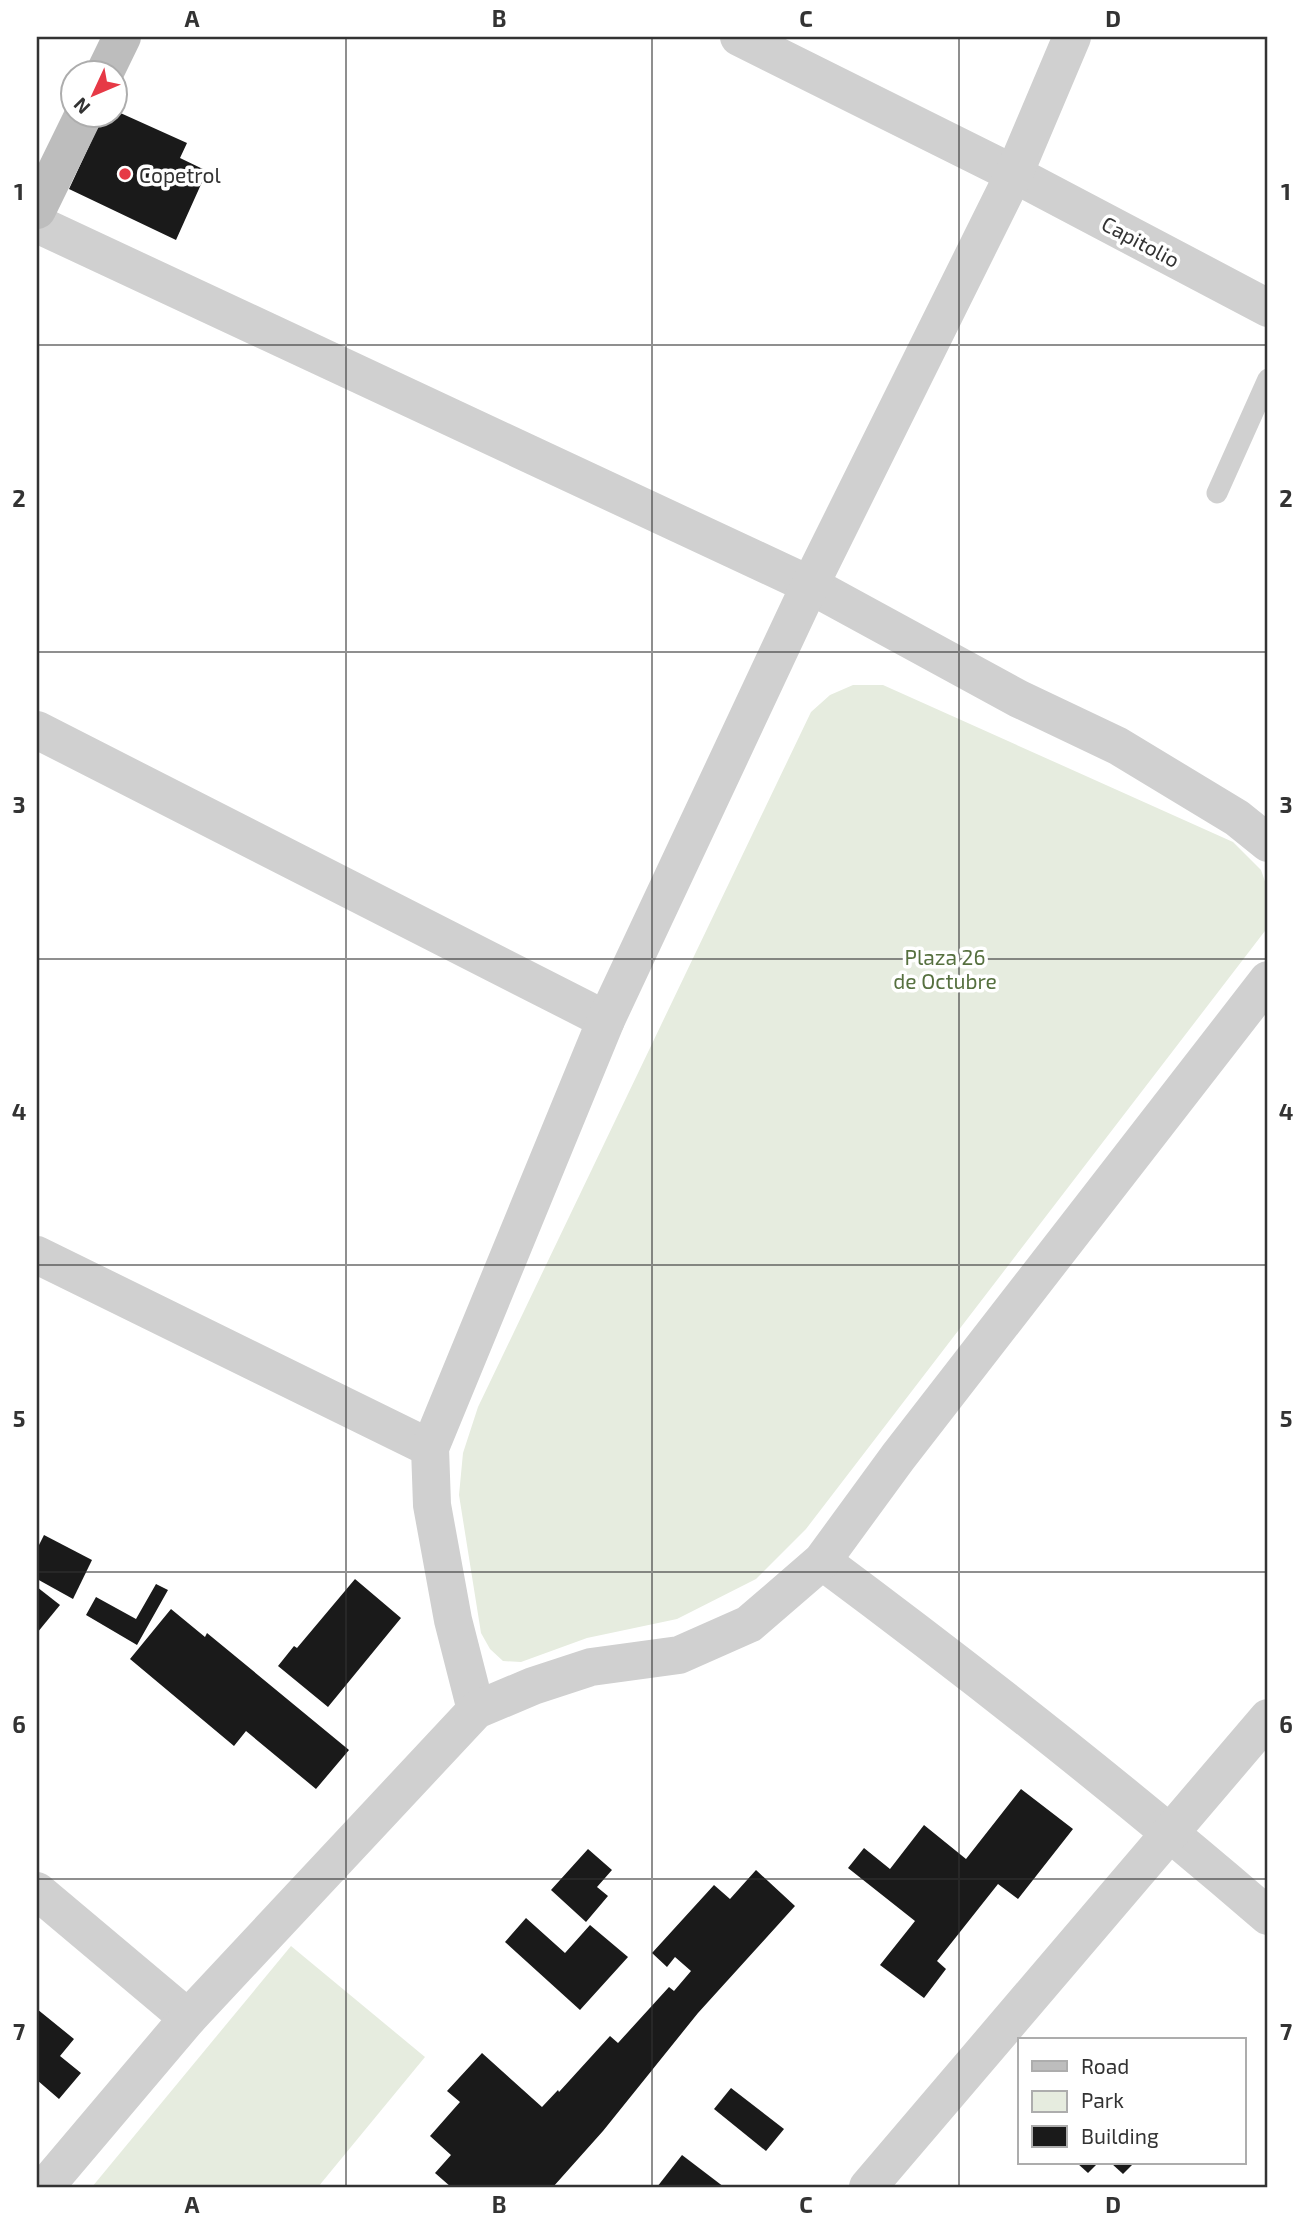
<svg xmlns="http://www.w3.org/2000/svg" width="1305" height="2224" font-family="'Exo 2',sans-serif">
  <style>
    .green { fill: #e6ecdf }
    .building { fill: #1a1a1a }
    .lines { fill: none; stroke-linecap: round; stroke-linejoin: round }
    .service { stroke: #d0d0d0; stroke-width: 21 }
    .minor { stroke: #d0d0d0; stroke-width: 38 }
    .secondary { stroke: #bdbdbd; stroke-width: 38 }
    .grid { fill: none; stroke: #333; stroke-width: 2; stroke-opacity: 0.55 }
    .poi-dot { fill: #e63946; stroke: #fff; stroke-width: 2.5 }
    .labels { text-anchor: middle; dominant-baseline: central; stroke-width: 7; stroke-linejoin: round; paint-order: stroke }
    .poi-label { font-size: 21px; fill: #333; stroke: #fff; text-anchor: start }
    .street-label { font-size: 21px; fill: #333; stroke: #fff }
    .park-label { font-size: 21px; fill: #56703f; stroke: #fff }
    .neatline { fill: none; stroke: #333; stroke-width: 2.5 }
    .grid-label { font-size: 23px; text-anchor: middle; font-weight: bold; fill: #333 }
  </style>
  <rect width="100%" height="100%" fill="#fff"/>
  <g class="green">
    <polygon points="853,685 883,685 1233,842 1261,870 1268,890 1268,927 806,1529 756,1579 677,1619 587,1638 521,1662 503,1661 490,1649 481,1633 459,1495 463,1453 478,1407 811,712 830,695"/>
    <polygon points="291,1946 425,2057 318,2187 92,2187"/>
  </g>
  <g class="building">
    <polygon points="116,111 187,143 180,158 207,171 176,240 69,189 103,116 116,116"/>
    <polygon points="44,1535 92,1560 73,1599 37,1579 37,1549"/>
    <polygon points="355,1579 401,1618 328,1707 278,1666 294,1646 297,1648"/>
    <polygon points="156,1584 168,1590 137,1645 86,1615 96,1597 136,1619"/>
    <polygon points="37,1587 60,1605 37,1633"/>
    <polygon points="171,1609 205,1637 207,1633 349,1750 316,1789 246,1731 234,1746 130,1659"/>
    <polygon points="1021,1789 1073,1829 1018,1899 998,1884 937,1961 946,1969 924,1998 880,1965 915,1921 848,1868 864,1848 890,1869 924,1825 966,1859"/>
    <polygon points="588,1849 612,1870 597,1887 608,1896 586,1922 551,1890"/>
    <polygon points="756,1870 795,1906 698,2013 603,2131 553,2187 451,2187 435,2173 451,2155 430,2136 460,2102 447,2091 482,2053 542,2107 558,2090 559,2092 610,2036 618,2043 669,1987 674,1991 691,1971 675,1957 667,1967 652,1953 714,1885 730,1899"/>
    <polygon points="526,1918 565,1953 590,1925 628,1957 580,2010 505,1942"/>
    <polygon points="37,2009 74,2039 60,2056 81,2073 59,2099 37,2080"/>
    <polygon points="731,2088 784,2129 766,2151 714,2109"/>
    <polygon points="682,2155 724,2187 657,2187"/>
    <polygon points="1077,2163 1098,2163 1088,2173"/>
    <polygon points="1111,2163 1134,2163 1123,2174"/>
  </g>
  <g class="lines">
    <polyline class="service" points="1217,493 1268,379"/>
    <g class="minor">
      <polyline points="739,37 1014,174 1268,308"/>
      <polyline points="37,224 810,585 1019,699 1118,746 1237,818 1268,843"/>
      <polyline points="37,730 606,1020"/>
      <polyline points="37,1255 430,1448"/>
      <path d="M 822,1561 C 974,1674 1124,1792 1268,1916"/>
      <polyline points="476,1710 453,1620 432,1505 430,1448 606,1020 810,585 1014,174 1072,37"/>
      <polyline points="37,1891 188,2018"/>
      <polyline points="45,2187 188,2018 476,1710 533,1686 591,1667 679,1655 749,1624 822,1561 898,1457 1268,980"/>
      <polyline points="868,2187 1268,1718"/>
    </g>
    <g class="secondary">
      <polyline points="104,74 122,37"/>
      <polyline points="37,210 83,116"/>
    </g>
  </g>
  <path class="grid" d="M 346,37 L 346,2187M 652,37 L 652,2187M 959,37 L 959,2187M 37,345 L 1268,345M 37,652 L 1268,652M 37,959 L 1268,959M 37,1265 L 1268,1265M 37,1572 L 1268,1572M 37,1879 L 1268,1879"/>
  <circle class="poi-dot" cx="125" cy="174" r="7"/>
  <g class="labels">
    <g class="poi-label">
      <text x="139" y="174">Copetrol</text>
    </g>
    <g class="street-label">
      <text transform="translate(1141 241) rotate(28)">Capitolio</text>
    </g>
    <g class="park-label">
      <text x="945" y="956">Plaza 26<tspan x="945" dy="24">de Octubre</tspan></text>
    </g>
  </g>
  <rect width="1305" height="2224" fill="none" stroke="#ffffff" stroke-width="77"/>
  <rect x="1018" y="2038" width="228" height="126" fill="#ffffff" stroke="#adadad" stroke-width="2"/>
  <rect x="1032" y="2061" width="35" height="10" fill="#bdbdbd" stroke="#adadad" stroke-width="2"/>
  <text x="1081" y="2074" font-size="21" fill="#333333">Road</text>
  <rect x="1032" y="2091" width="35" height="21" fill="#e6ecdf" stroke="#adadad" stroke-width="2"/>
  <text x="1081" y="2108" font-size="21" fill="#333333">Park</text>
  <rect x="1032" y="2126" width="35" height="21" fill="#1a1a1a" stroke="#adadad" stroke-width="2"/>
  <text x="1081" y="2144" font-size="21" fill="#333333">Building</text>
  <g transform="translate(94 94) rotate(226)"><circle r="33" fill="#ffffff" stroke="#adadad" stroke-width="2"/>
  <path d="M0-5L12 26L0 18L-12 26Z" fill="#e63946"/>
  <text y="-10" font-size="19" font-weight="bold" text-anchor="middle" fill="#333333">N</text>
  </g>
  <rect x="38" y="38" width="1228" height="2148" class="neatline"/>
  <g class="grid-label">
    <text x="192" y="27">A</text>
    <text x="499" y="27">B</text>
    <text x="806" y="27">C</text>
    <text x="1113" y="27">D</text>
    <text x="19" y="200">1</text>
    <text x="1286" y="200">1</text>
    <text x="19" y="507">2</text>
    <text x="1286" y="507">2</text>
    <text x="19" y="813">3</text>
    <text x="1286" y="813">3</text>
    <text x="19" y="1120">4</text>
    <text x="1286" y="1120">4</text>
    <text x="19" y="1427">5</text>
    <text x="1286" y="1427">5</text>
    <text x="19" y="1733">6</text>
    <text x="1286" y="1733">6</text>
    <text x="19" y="2040">7</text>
    <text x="1286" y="2040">7</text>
    <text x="192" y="2213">A</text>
    <text x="499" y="2213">B</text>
    <text x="806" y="2213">C</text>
    <text x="1113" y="2213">D</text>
  </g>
</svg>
